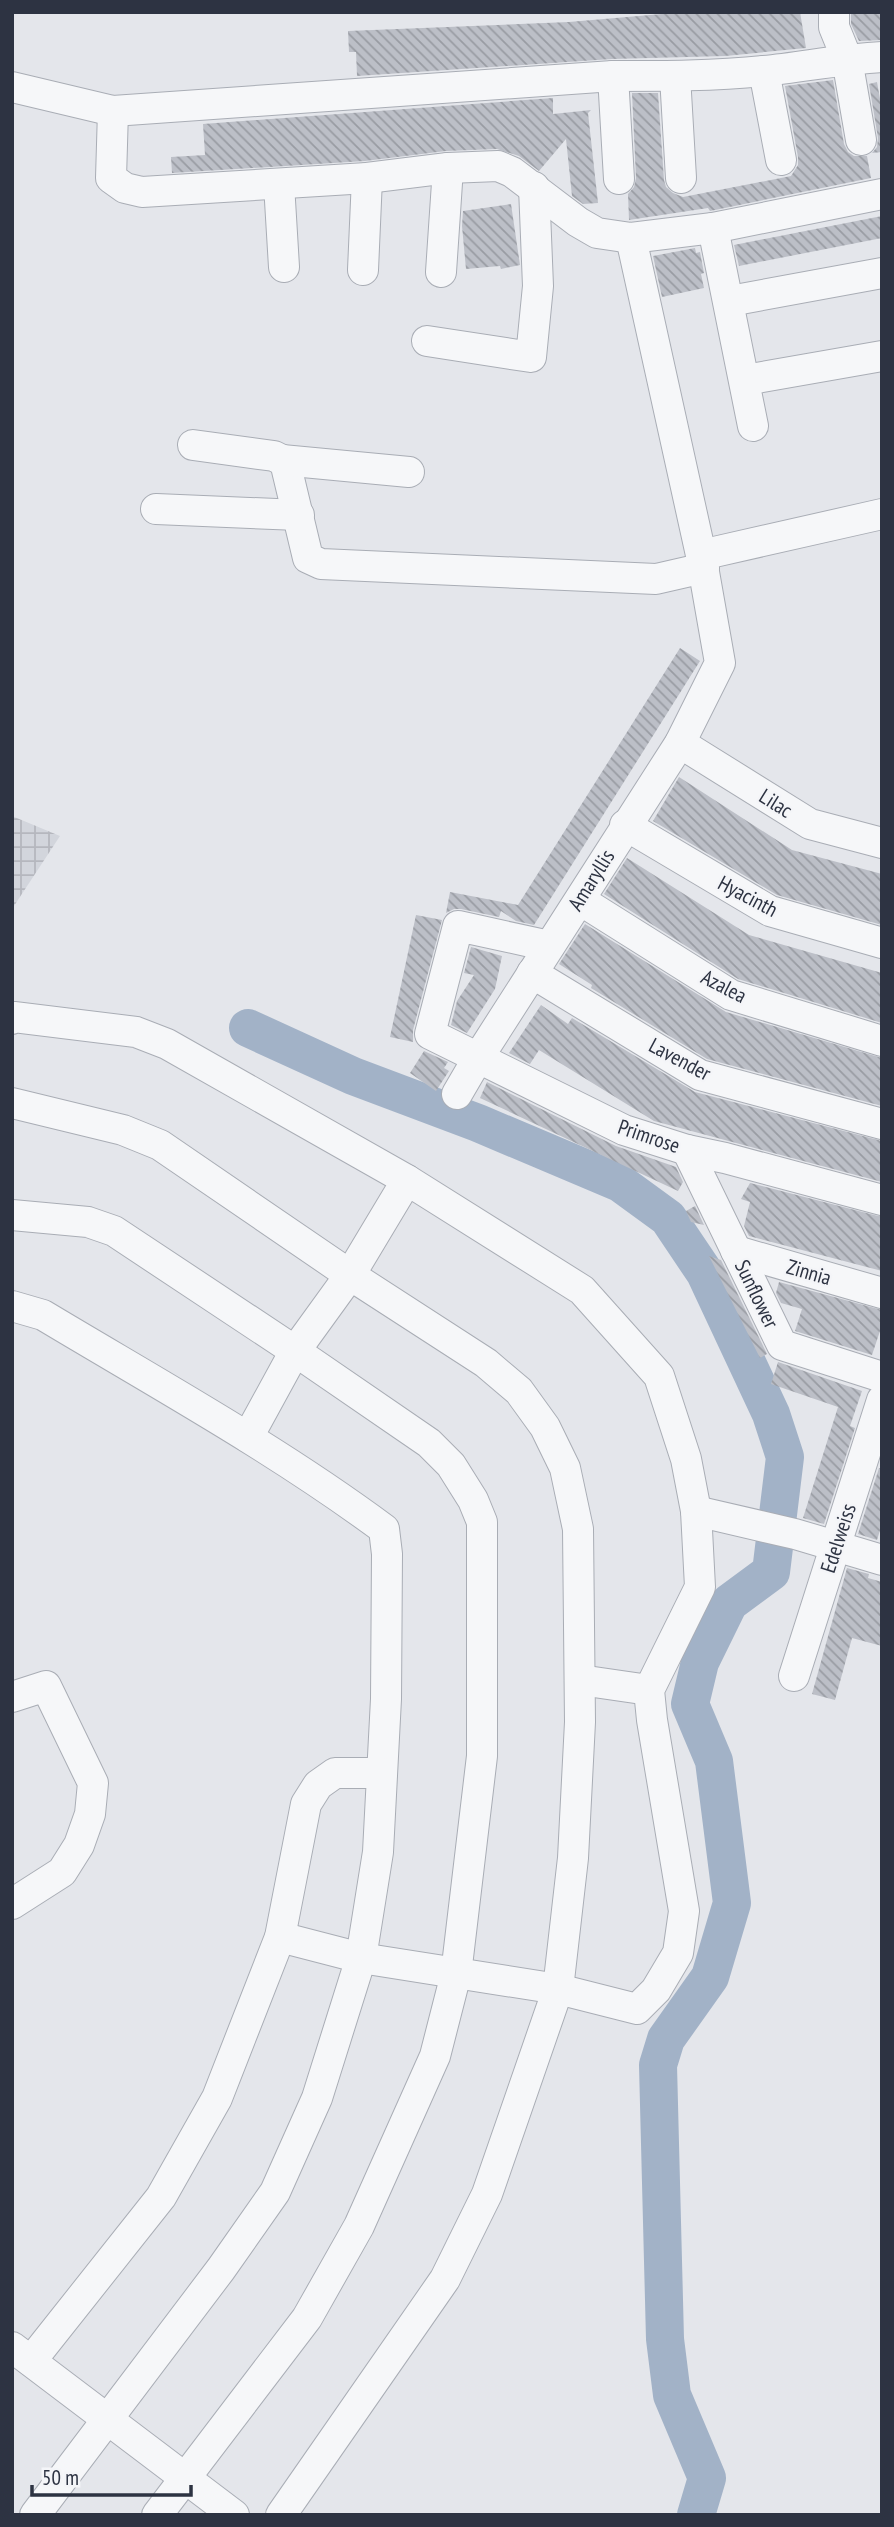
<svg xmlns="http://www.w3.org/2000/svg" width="894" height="2527" font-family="'PT Sans Narrow',sans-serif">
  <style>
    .industrial { fill: url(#industrial-grid) }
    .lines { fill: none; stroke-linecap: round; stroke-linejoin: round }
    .river { stroke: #a2b2c7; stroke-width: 38 }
    .building { fill: url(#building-back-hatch) }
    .minor-casing { stroke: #a9adb5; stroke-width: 32 }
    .minor { stroke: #f6f7f9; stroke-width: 30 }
    .labels { text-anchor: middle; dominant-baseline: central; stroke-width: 5; stroke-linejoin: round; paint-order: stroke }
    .street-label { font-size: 21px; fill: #2d3342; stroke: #f4f5f8 }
  </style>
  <defs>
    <pattern id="industrial-grid" width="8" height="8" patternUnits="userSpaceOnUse" patternTransform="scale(1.75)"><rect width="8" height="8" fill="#d2d5dc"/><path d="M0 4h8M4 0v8" fill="none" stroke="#b5b7be"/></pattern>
    <pattern id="building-back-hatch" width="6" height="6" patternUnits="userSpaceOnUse" patternTransform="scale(1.75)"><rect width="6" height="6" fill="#bcbfc7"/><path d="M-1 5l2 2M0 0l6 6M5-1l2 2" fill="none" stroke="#999ca3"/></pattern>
  </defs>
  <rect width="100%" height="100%" fill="#e4e6eb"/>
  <polygon class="industrial" points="12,816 60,836 12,909"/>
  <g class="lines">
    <polyline class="river" points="248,1028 353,1076 478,1123 620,1183 668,1218 705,1273 771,1414 785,1457 771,1572 729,1603 700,1662 690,1704 714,1761 732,1903 710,1977 666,2039 658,2065 665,2339 672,2395 707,2478 696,2515"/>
  </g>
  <g class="building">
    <polygon points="685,12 800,12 806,48 725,56 612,59 357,76 356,52 349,52 348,31 569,22"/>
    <polygon points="851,12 882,12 882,40 859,41 851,24"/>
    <polygon points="833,80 844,144 848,152 854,156 867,156 871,178 710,211 708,208 629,220 628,194 634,187 636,178 632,93 658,93 664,180 666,187 673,193 683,197 791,176 798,165 798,157 785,86"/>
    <polygon points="877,82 882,110 882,152 872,153 877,147 878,138 869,84"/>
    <polygon points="553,98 553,114 591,110 588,113 598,203 583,204 572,196 566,139 539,171 519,156 497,149 446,151 365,161 172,173 171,157 205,155 203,124"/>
    <polygon points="511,204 520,265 501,269 500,266 466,269 462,226 463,211"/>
    <polygon points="882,216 882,238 739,266 734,245"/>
    <polygon points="695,248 696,253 700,252 704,273 701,274 704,288 662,297 653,256"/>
    <polygon points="680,648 700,661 534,925 516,921 501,911 499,917 461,909 454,909 446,913 450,892 518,905"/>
    <polygon points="679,777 792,850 882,874 882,925 777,895 653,821"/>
    <polygon points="627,858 749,935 882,973 882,1023 738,979 604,894"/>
    <polygon points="416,915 442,920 413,1030 413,1042 390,1037"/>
    <polygon points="585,924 726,1012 882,1058 882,1106 707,1059 591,988 592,985 559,964"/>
    <polygon points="471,947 502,956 495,989 467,1033 451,1025 457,1001 474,975 464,973"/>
    <polygon points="541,1005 568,1024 572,1018 695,1092 882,1141 882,1182 654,1121 539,1050 530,1064 509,1053"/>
    <polygon points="424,1051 448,1062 444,1068 449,1071 436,1091 410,1073"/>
    <polygon points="487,1082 616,1146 676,1167 683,1182 678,1191 480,1098"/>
    <polygon points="750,1183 882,1217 882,1271 749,1236 744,1226 750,1202 741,1199"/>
    <polygon points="695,1206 704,1225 691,1222 686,1211"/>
    <polygon points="709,1256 721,1260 767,1354 760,1358"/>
    <polygon points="779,1282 882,1310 882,1325 872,1355 795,1331 802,1309 781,1303 776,1293"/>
    <polygon points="778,1362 862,1391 850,1426 855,1428 824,1524 803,1518 838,1407 771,1384"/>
    <polygon points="879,1468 882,1469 882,1524 877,1540 858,1534"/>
    <polygon points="847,1568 869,1574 868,1578 882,1582 882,1646 852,1638 835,1700 812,1694"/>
  </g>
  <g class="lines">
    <defs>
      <g id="minor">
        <polyline points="834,12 834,27 847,59 861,140"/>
        <polyline points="764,71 781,160"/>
        <polyline points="613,76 619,179"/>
        <polyline points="675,76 681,178"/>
        <path d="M 12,87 L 113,111 L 613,76 C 663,76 714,76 764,71 C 803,67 842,59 882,57"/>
        <polyline points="113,111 111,178 125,188 142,192 367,178 448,168 498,166 512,172 578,222 597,233 631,238 713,228 882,194"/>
        <polyline points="279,184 284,267"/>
        <polyline points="713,228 753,426"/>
        <polyline points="363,270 367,178"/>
        <polyline points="441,272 448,168"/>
        <polyline points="730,301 882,273"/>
        <polyline points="427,341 531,357 538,286 534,187"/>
        <polyline points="745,380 882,356"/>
        <polyline points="193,445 274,456 282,460 286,466 308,558 321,564 656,579 704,568"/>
        <polyline points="282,460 409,472"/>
        <polyline points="156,509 299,515"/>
        <polyline points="701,555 882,514"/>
        <polyline points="680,743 810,824 882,843"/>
        <polyline points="625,825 770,911 882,943"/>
        <polyline points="580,900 731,995 882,1041"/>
        <polyline points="549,946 458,926 430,1034 624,1130 687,1150 725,1158 882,1200"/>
        <polyline points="532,973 700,1075 882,1124"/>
        <polyline points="12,1019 14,1017 136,1032 167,1044 407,1180 582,1290 659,1376 686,1459 696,1511 700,1587 649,1690 652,1720 684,1911 678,1953 656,1990 637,2009 558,1989 361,1958 280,1937"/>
        <polyline points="457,1094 478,1058 680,743 720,663 701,555 631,238"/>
        <polyline points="12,1103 123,1130 160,1145 350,1275 486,1363 519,1391 545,1427 565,1468 578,1529 580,1722 573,1858 558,1989 487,2194 445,2279 281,2515"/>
        <polyline points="687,1150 782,1345 882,1377"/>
        <polyline points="12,1215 88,1222 114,1231 295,1351 429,1443 451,1465 473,1500 482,1522 482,1756 456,1974 435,2056 359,2226 307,2318 157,2515"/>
        <polyline points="736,1251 882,1293"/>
        <path d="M 12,1306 L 43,1315 C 158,1384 276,1449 384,1529 L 387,1554 L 386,1699 L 378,1852 L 361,1958 L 317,2098 L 275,2192 L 221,2269 L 35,2515"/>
        <polyline points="248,1437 295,1351 350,1275 407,1180"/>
        <polyline points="696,1511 795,1534 882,1560"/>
        <polyline points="794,1676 882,1400"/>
        <polyline points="580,1680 649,1690"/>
        <polyline points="12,1697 46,1686 93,1783 90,1814 79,1845 62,1872 12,1904"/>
        <polyline points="12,2347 234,2515"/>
        <polyline points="31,2361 161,2197 217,2098 280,1937 306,1804 318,1785 335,1773 382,1773"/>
      </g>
    </defs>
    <use href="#minor" class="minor-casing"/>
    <use href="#minor" class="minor"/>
  </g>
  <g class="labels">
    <g class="street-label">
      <text transform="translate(776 803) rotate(32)">Lilac</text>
      <text transform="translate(591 880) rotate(-58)">Amaryllis</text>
      <text transform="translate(748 896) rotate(28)">Hyacinth</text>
      <text transform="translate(724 986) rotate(27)">Azalea</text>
      <text transform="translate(680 1059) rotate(28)">Lavender</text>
      <text transform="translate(649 1136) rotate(19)">Primrose</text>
      <text transform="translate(809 1272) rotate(16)">Zinnia</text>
      <text transform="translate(757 1294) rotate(64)">Sunflower</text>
      <text transform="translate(838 1538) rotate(-72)">Edelweiss</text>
    </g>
  </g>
  <rect width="894" height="2527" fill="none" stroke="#2d3342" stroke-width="28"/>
  <path d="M32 2485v10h159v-10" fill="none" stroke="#2d3342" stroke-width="3.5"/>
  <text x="42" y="2485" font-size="21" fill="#2d3342" stroke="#f4f5f8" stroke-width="5" paint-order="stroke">50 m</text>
</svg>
